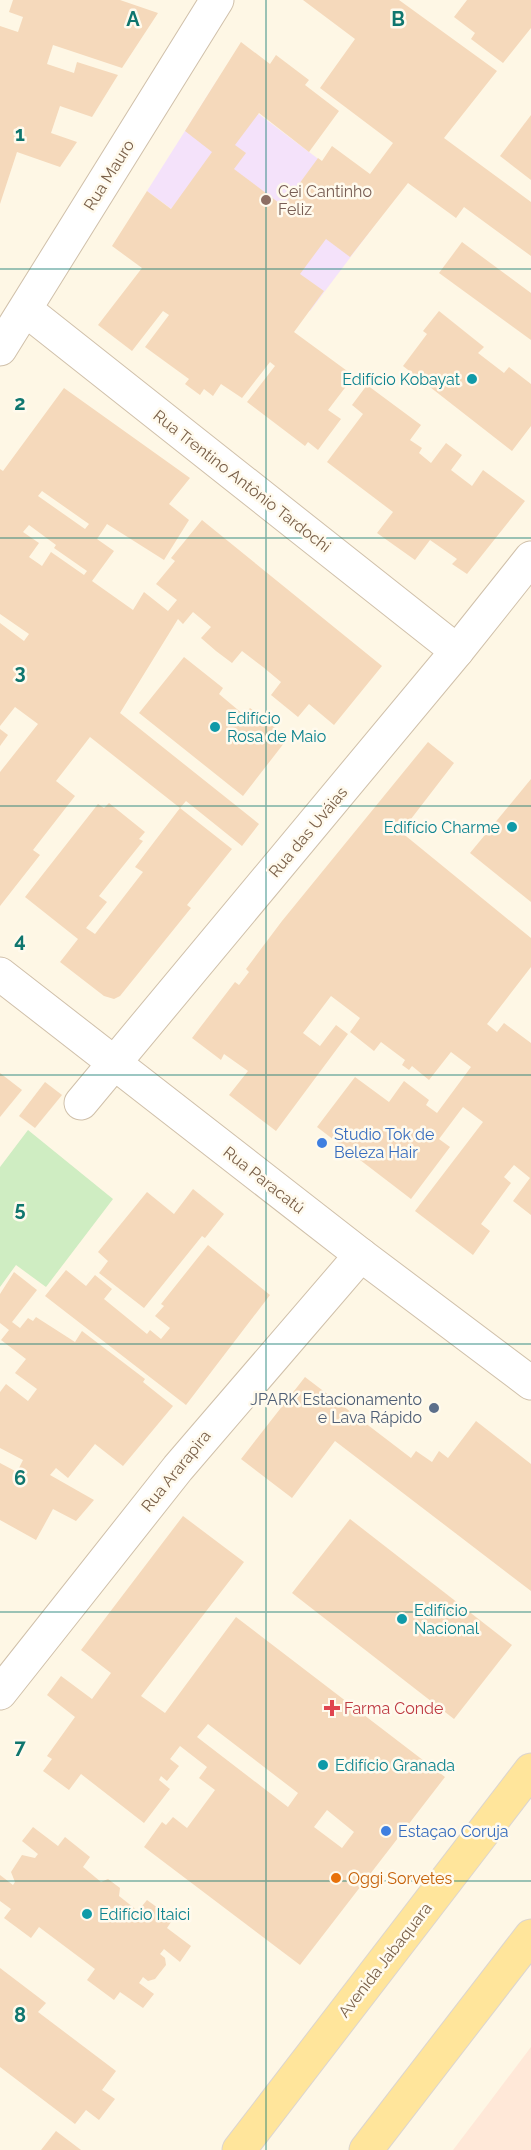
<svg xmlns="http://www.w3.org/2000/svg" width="531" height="2150" font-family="Raleway,sans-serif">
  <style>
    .commercial { fill: #ffe8d8 }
    .education { fill: #f4e2fa }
    .green { fill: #cfedc2 }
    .building { fill: #f5d9bb; fill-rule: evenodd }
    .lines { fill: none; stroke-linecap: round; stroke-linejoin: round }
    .minor-casing { stroke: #d0c0aa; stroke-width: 35 }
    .tertiary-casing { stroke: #d0c0aa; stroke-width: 35 }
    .primary-casing { stroke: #dcd5cf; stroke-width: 35 }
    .minor { stroke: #fff; stroke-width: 33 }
    .tertiary { stroke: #fff; stroke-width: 33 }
    .primary { stroke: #ffe59b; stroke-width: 33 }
    .grid { fill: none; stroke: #0f766e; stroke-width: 1.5; stroke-opacity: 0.55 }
    .education-dot { fill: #8d6e63; stroke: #fffaed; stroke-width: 2 }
    .culture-dot { fill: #0f9aa8; stroke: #fffaed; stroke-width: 2 }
    .shop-dot { fill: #3f7fe0; stroke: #fffaed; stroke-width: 2 }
    .service-dot { fill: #5c6f8a; stroke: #fffaed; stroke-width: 2 }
    .health-dot { fill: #e0444e; stroke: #fffaed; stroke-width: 2 }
    .food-dot { fill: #e8710a; stroke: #fffaed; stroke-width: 2 }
    .labels { text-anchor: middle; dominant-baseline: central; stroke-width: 5; stroke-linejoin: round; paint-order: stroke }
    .street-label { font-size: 16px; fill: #795f48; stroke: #fffaed }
    .education-label { font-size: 16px; fill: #785e54; stroke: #fffaed; text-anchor: start }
    .culture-label { font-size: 16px; fill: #0d838f; stroke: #fffaed; text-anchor: start }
    .shop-label { font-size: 16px; fill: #366cbe; stroke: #fffaed; text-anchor: start }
    .service-label { font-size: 16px; fill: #4e5e75; stroke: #fffaed; text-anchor: end }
    .health-label { font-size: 16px; fill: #be3a42; stroke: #fffaed; text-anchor: start }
    .food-label { font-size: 16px; fill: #c56008; stroke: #fffaed; text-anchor: start }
    .grid-label { font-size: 20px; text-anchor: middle; font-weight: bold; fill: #0f766e; stroke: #fffaed; stroke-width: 5; stroke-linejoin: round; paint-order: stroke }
  </style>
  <rect width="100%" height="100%" fill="#fef7e5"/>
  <polygon class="commercial" points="531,2047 531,2150 453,2150 488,2104"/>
  <polygon class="education" points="216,82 386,210 310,311 147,191"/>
  <polygon class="green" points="28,1130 113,1199 46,1287 16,1265 0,1287 0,1167"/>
  <g class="building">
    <polygon points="13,0 120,0 158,13 122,68 53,45 47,64 74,73 77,62 118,75 92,117 60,106 51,133 77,142 60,167 17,152 0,204 0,26 18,32 23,17 9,12"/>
    <polygon points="303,0 399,0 497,71 444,138 531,202 531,256 464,207 456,218 408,183 350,257 326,239 300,274 324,291 294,332 354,376 328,410 341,419 318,450 308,442 305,446 247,402 275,366 270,362 242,398 221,384 213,396 204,389 200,395 185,384 189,379 145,347 169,315 163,311 132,351 98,325 142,268 112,246 147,191 171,209 212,152 185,131 241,42 270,64 276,55 309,80 305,85 339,111 309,152 259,113 235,145 246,153 234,169 283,206 318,158 322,161 332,146 370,174 393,143 320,88 355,39"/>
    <polygon points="467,0 531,0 531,28 503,63 471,39 475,33 454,17"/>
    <polygon points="531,115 531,180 500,156"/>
    <polygon points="462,242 531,293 531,340 439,273"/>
    <polygon points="439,311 484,347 478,353 504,373 509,367 531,384 531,426 512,451 403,366 427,334 423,331"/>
    <polygon points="367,385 421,425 410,440 422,448 419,453 431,463 446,443 462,455 451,470 472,486 483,470 525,501 467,574 452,564 457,559 430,540 415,560 377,533 393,512 327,462 363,414 352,405"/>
    <path d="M 64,388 L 190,478 L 169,504 L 189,520 L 164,560 L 107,524 L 97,539 L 114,551 L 92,581 L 133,610 L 144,592 L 168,611 L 177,600 L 156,584 L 175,561 L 171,558 L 202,520 L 382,666 L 334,725 L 309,704 L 298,717 L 271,695 L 281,682 L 263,667 L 242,651 L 232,663 L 216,651 L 201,638 L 211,627 L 193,612 L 183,624 L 178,619 L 120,713 L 259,824 L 242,846 L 186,801 L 180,808 L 232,849 L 187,905 L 191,908 L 120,996 L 114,999 L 104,996 L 60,962 L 78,939 L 25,897 L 98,804 L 104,808 L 109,803 L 145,832 L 139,839 L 143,841 L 99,896 L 107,902 L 86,928 L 95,934 L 143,872 L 135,867 L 180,808 L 90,737 L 56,781 L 75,796 L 33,850 L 40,855 L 0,906 L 0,772 L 38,724 L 15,707 L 0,726 L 0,623 L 24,641 L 29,634 L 0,614 L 0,469 L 3,471 ZM 42,491 L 89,524 L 85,529 L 38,496 ZM 29,525 L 56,545 L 54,548 L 87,571 L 84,575 L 51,552 L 42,566 L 29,557 L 39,543 L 23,532 Z"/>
    <polygon points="184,657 223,688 219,694 244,715 250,708 288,738 243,796 139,713"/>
    <polygon points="0,729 8,735 0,746"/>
    <polygon points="428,742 454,763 401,832 531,938 531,967 487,1024 497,1032 504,1023 531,1043 531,1215 513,1201 530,1178 514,1165 504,1177 511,1183 481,1224 490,1231 473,1255 415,1211 483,1122 463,1107 439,1139 450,1147 411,1199 317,1127 355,1077 389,1102 404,1081 429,1100 426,1105 437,1113 471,1067 451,1052 429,1080 412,1066 409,1070 402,1065 405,1060 381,1042 374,1051 350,1032 360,1018 331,996 303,1033 320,1046 336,1025 348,1034 276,1131 229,1095 248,1071 224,1054 221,1060 192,1038 235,982 239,985 249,972 246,969 282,921"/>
    <polygon points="531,779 531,902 470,853"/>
    <polygon points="0,1073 22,1090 0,1117"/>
    <polygon points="45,1082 62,1095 35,1128 19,1116"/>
    <polygon points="193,1189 224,1214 205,1238 202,1236 144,1308 99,1273 108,1261 98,1252 147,1192 174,1214"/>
    <polygon points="208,1245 270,1295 186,1405 45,1296 66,1270 86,1286 95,1275 112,1289 104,1299 147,1334 150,1330 161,1339 170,1328 155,1316 164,1306 161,1304"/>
    <polygon points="14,1272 37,1290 12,1322 20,1328 28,1318 33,1321 36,1317 75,1342 82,1331 145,1379 143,1382 173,1406 123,1466 95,1444 68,1478 56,1468 50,1475 94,1500 76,1521 53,1509 36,1540 0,1520 0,1463 17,1472 23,1460 0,1448 0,1392 6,1384 28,1401 37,1389 15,1373 26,1359 1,1340 9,1330 0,1323 0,1294"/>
    <polygon points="305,1377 411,1458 416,1451 432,1462 439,1451 448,1458 476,1421 531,1464 531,1591 335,1441 292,1498 241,1459"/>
    <path d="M 183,1516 L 244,1562 L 141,1696 L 165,1713 L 236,1617 L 445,1777 L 300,1965 L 144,1847 L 162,1822 L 166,1825 L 173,1817 L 187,1828 L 215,1790 L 199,1778 L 207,1767 L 180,1746 L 170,1759 L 179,1766 L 167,1781 L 161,1776 L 159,1780 L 170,1789 L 144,1823 L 81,1774 L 69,1790 L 43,1771 L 52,1759 L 47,1756 L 75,1717 L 47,1695 L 61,1676 L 92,1699 L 111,1673 L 81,1650 ZM 208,1724 L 298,1793 L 288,1807 L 197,1737 ZM 327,1810 L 354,1832 L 342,1848 L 314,1827 Z"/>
    <polygon points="350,1519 512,1645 454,1719 292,1593"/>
    <polygon points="33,1827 58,1846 65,1837 90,1857 83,1867 101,1882 108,1879 120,1888 119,1896 138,1911 147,1900 173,1919 167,1928 191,1946 180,1962 164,1949 160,1954 165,1958 166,1965 155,1979 148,1981 143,1977 139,1983 154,1994 143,2008 120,1992 114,2000 87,1980 95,1969 39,1927 31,1938 4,1918 11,1909 0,1901 0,1875 13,1885 15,1882 11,1872 22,1855 35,1858 38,1854 22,1841"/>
    <polygon points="0,1968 46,2003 38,2012 116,2071 102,2090 115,2099 99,2120 86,2110 75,2124 0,2067"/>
    <polygon points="56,2131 81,2150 41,2150"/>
  </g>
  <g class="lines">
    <defs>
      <g id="minor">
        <polyline points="26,310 457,651"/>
        <polyline points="81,1103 457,651 531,558"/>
        <polyline points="0,1693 178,1468 361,1255"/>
      </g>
      <g id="tertiary">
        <polyline points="0,349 217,0"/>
        <polyline points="0,974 361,1255 531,1383"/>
      </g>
      <g id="primary">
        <polyline points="239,2150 531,1770"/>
        <polyline points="366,2150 531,1936"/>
      </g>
    </defs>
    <use href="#minor" class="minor-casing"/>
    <use href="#tertiary" class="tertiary-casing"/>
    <use href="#primary" class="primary-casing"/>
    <use href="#minor" class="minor"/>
    <use href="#tertiary" class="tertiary"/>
    <use href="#primary" class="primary"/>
  </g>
  <path class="grid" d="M 266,0 L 266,2150M 0,269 L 531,269M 0,538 L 531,538M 0,806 L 531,806M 0,1075 L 531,1075M 0,1344 L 531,1344M 0,1612 L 531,1612M 0,1881 L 531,1881"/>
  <circle class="education-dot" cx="266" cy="200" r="6"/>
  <g class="culture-dot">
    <circle cx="472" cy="379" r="6"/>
    <circle cx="215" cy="727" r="6"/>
    <circle cx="512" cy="827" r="6"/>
    <circle cx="402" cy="1619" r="6"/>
    <circle cx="323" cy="1765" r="6"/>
    <circle cx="87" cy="1914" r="6"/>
  </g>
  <g class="shop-dot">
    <circle cx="322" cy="1143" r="6"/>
    <circle cx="386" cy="1831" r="6"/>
  </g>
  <circle class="service-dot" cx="434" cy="1408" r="6"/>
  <path class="health-dot" d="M329 1699h6v6h6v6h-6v6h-6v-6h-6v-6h6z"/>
  <circle class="food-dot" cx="336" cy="1878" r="6"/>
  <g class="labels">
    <g class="street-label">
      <text transform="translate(109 175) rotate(-58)">Rua Mauro</text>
      <text transform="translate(242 481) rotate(38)">Rua Trentino Antônio Tardochi</text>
      <text transform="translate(308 832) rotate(-50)">Rua das Uváias</text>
      <text transform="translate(264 1180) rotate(38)">Rua Paracatú</text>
      <text transform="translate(176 1471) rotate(-51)">Rua Ararapira</text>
      <text transform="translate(385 1960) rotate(-52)">Avenida Jabaquara</text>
    </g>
    <g class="education-label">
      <text x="278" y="191">Cei Cantinho<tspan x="278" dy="18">Feliz</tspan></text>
    </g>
    <g class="culture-label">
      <text x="460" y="379" text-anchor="end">Edifício Kobayat</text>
      <text x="227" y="718">Edifício<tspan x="227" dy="18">Rosa de Maio</tspan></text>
      <text x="500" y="827" text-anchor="end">Edifício Charme</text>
      <text x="414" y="1610">Edifício<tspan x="414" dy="18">Nacional</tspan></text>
      <text x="335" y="1765">Edifício Granada</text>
      <text x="99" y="1914">Edifício Itaici</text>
    </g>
    <g class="shop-label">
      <text x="334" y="1134">Studio Tok de<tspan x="334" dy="18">Beleza Hair</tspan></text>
      <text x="398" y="1831">Estaçao Coruja</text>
    </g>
    <g class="service-label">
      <text x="422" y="1399">JPARK Estacionamento<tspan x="422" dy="18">e Lava Rápido</tspan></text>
    </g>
    <g class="health-label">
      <text x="344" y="1708">Farma Conde</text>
    </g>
    <g class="food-label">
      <text x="348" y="1878">Oggi Sorvetes</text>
    </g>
  </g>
  <g class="grid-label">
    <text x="133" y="26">A</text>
    <text x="398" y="26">B</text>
    <text x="20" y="141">1</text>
    <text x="20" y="410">2</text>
    <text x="20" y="679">3</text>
    <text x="20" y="947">4</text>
    <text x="20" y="1216">5</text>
    <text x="20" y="1485">6</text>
    <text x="20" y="1754">7</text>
    <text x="20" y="2022">8</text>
  </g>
</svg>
